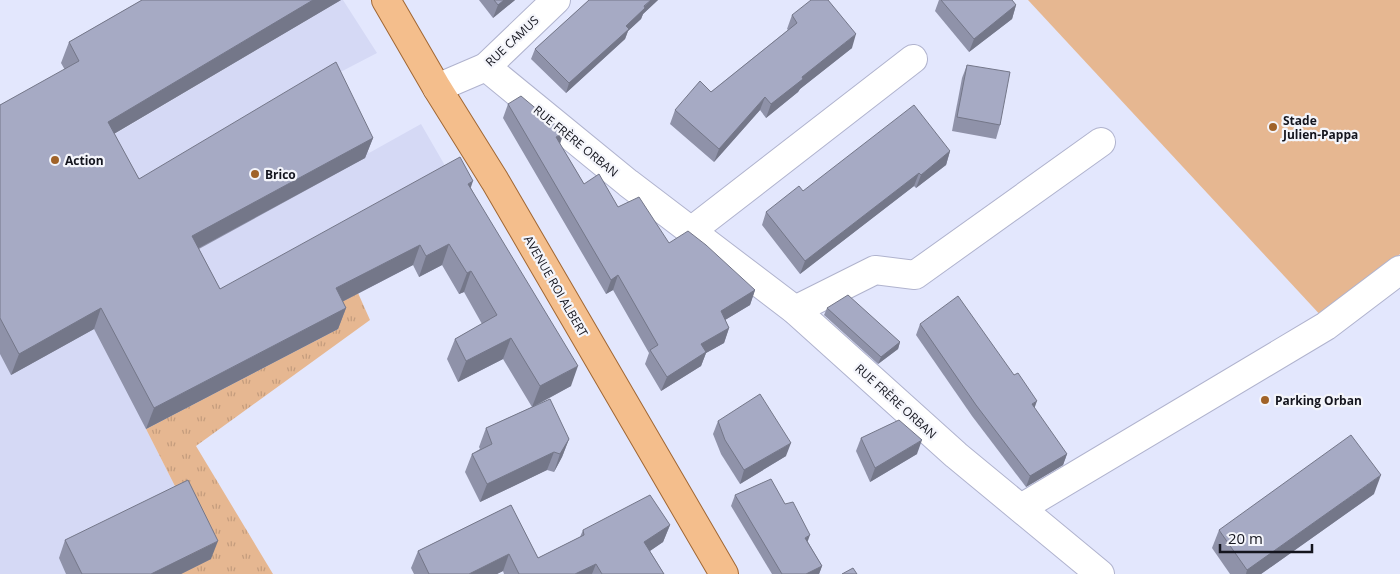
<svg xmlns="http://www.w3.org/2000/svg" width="1400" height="574" font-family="'Open Sans',sans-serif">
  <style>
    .built { fill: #d5d9f5 }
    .grass { fill: url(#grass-tufts) }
    .pitch { fill: #e6b791 }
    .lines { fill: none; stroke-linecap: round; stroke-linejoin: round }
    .minor-casing { stroke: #b0b3ce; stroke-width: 30 }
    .major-casing { stroke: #a16733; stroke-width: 30 }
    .minor { stroke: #fff; stroke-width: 28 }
    .major { stroke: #f4be8c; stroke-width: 28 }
    .wall { fill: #8f92a9 }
    .shaded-wall { fill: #747789 }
    .building { fill: #a6aac4; stroke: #747789 }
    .poi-dot { fill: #a06228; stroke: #f4f5fb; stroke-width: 2 }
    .labels { text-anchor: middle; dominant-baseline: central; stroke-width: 4.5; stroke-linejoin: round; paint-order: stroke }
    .street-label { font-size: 12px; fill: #14151e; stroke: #f4f5fb }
    .poi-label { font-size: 12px; font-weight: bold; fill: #14151e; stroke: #f4f5fb; text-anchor: start }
  </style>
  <defs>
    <pattern id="grass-tufts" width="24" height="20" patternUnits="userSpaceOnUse" patternTransform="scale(1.25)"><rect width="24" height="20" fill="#e6b791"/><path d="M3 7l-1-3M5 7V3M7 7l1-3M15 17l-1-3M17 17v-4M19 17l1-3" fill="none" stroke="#c49c7d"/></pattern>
  </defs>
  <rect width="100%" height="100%" fill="#e3e7fd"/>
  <polygon class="built" points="341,0 343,0 377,53 327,79 369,153 421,124 466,202 389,247 404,270 329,309 338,329 146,429 181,498 181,574 0,574 0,117 105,140"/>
  <polygon class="grass" points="358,293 370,320 196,446 273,574 181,574 181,498 146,429 338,329 328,309"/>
  <polygon class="pitch" points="1028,0 1400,0 1400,254 1324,319"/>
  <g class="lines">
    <defs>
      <g id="minor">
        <polyline points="486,67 628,183 795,310 956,455 1100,574"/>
        <polyline points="437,88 486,67 556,0"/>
        <polyline points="691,231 913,59"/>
        <polyline points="795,310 875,270 915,275 1101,142"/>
        <polyline points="1021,508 1326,326 1400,270"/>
      </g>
      <polyline id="major" points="386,0 437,88 495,181 724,574"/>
    </defs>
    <use href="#minor" class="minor-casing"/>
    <use href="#major" class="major-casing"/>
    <use href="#minor" class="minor"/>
    <use href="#major" class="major"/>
  </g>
  <g class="wall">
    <polygon points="142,0 341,0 114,134 139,179 373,138 365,158 199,249 220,289 471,188 571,386 535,406 569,439 562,457 554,472 547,470 480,502 465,472 472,454 480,449 479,447 486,428 532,407 503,359 458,382 447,359 455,339 482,324 464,292 459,294 442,265 419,277 413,265 342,302 346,308 338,329 146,429 94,329 11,375 0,354 0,105 65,70 61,63 69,42"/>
    <polygon points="479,0 515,0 493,18"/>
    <polygon points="589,0 658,0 643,14 641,19 628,31 625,39 566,93 531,59 535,49"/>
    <polygon points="939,0 941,0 1016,5 1012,19 969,52 935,11"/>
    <polygon points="792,15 852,48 800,89 798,92 766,118 760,110 714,162 670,124 675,110 711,92 788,30 787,29"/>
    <polygon points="967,65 1000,125 996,139 952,131 962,78"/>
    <polygon points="508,104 560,144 584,184 669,243 755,290 750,305 725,320 729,328 724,343 706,353 701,366 661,391 645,364 649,353 613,290 606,294 503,118"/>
    <polygon points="950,151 946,165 916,188 914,186 800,274 762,225 766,212 803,191"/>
    <polygon points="827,308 900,342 898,349 878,364 824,315"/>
    <polygon points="920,324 1067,454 1063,465 1026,487 972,416 916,335"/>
    <polygon points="718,421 786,456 740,484 721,454 713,434"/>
    <polygon points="861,438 917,454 870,482 856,451"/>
    <polygon points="1374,494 1261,574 1230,574 1212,548 1219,530"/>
    <polygon points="735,495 808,542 822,566 819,574 772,574 731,506"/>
    <polygon points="511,505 538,558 580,537 583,530 670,525 663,542 650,551 664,574 504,574 503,571 497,574 414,574 411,568 418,551"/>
    <polygon points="65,540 211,559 181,574 66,574 59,558"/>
  </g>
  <g class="shaded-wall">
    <polygon points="313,0 341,0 100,142 108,122"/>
    <polygon points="504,0 515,0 493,18 498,5"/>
    <polygon points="651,0 658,0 643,14 641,19 628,31 625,39 566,93 569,83"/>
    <polygon points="1016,5 1012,19 969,52 974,39"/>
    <polygon points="856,34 852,48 800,89 798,92 766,118 771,104 802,77"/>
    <polygon points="765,97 760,110 714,162 719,149"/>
    <polygon points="564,132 559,147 556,137"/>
    <polygon points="373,138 365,158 184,256 192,236"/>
    <polygon points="950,151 946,165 916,188 921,175"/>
    <polygon points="919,173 914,186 800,274 805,261"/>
    <polygon points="473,181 466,202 468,184"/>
    <polygon points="449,244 442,265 419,277 426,256"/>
    <polygon points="420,245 413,265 328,309 336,288"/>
    <polygon points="471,271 464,292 459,294 467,273"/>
    <polygon points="618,275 613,290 606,294 611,280"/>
    <polygon points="755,290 750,305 715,326 721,311"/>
    <polygon points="101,308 94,329 11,375 19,354"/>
    <polygon points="346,308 338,329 146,429 154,408"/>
    <polygon points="729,328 724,343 706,353 701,366 661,391 667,377 701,344"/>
    <polygon points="511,338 503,359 458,382 466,361"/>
    <polygon points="900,342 898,349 878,364 881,357"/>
    <polygon points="578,366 571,386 532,407 540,386"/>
    <polygon points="1037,401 1033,412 1032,404"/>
    <polygon points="569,439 562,457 554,472 560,454"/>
    <polygon points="922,440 917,454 870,482 875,468"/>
    <polygon points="791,443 786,456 740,484 744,470"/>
    <polygon points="554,452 547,470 480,502 487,484"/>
    <polygon points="1067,454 1063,465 1026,487 1030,476"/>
    <polygon points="1381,475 1374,494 1261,574 1246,574 1247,570"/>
    <polygon points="670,525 663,542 638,559 644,542"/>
    <polygon points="810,535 806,546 805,538"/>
    <polygon points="218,541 211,559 181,574 151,574"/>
    <polygon points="509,554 503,571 497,574 469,574"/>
    <polygon points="596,564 592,574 575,574"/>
    <polygon points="822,566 819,574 806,574"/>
  </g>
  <g class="building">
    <polygon points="142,0 313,0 108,122 139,179 336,62 373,138 192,236 220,289 460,157 473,181 468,184 578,366 540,386 511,338 466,361 455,339 497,315 471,271 467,273 449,244 426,256 420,245 336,288 346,308 154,408 101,308 19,354 0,318 0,105 79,61 69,42"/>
    <polygon points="494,0 504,0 498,5"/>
    <polygon points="589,0 651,0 644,6 645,8 626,26 629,29 569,83 535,49"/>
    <polygon points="811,0 828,0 856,34 802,77 803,79 771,104 765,97 719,149 675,110 700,81 711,92 797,23 792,15"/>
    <polygon points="941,0 1012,0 1016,5 974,39"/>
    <polygon points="967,65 1010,72 1000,125 957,117"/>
    <polygon points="521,96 564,132 556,137 584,184 599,174 618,207 639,197 669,243 688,231 706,245 755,290 721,311 729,328 701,344 706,352 667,377 650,350 658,345 618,275 611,280 508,104"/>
    <polygon points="914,105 950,151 921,175 919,173 805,261 766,212 799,186 803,191"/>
    <polygon points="848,295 900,342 881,357 827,308"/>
    <polygon points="958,296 1014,375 1018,373 1037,401 1032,404 1067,454 1030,476 976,405 920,324"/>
    <polygon points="760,394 791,443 744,470 725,440 718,421"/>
    <polygon points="550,399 569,439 560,454 554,452 487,484 472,454 492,444 486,428"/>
    <polygon points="899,420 922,440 875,468 861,438"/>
    <polygon points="1351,435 1381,475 1247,570 1219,530"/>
    <polygon points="771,479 785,504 793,502 810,535 805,538 822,566 806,574 782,574 735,495"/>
    <polygon points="188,480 218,541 151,574 82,574 65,540"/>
    <polygon points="650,495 670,525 644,542 664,574 602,574 596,564 575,574 519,574 509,554 469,574 429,574 418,551 511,505 538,558 584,535 583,530"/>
    <polygon points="853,568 857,574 842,574"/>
  </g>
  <g class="poi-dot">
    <circle cx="1273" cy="127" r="5"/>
    <circle cx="55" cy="160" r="5"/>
    <circle cx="255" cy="174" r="5"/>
    <circle cx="1265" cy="400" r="5"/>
  </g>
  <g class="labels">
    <g class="street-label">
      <text transform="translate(512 41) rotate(-43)">RUE CAMUS</text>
      <text transform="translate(576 141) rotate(39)">RUE FRÈRE ORBAN</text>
      <text transform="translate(556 286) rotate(60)">AVENUE ROI ALBERT</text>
      <text transform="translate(896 401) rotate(42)">RUE FRÈRE ORBAN</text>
    </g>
    <g class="poi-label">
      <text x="1283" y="120">Stade<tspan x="1283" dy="14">Julien-Pappa</tspan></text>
      <text x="65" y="160">Action</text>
      <text x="265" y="174">Brico</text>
      <text x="1275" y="400">Parking Orban</text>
    </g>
  </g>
  <path d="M1220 544v8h92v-8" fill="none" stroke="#14151e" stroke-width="2.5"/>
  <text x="1228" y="544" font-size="15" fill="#14151e" stroke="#f4f5fb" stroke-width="4" paint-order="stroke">20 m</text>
</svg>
